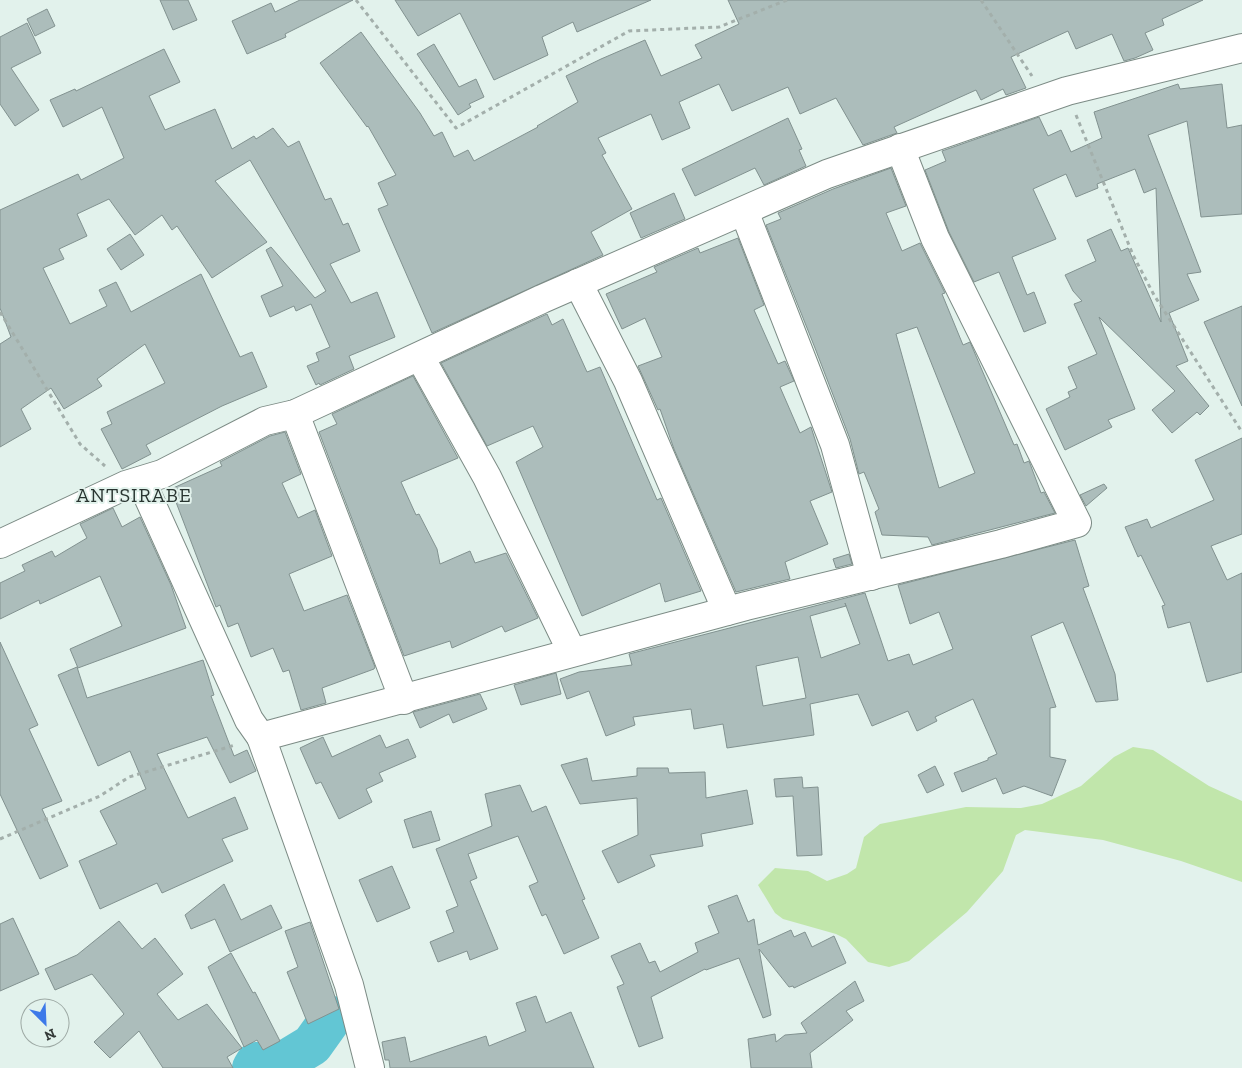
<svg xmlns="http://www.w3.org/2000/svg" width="1242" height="1068" font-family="'Zilla Slab',serif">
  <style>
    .green { fill: #c1e6ab }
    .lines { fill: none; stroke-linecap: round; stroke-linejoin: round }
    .river { stroke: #62c6d4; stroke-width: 42 }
    .building { fill: #acbdbb; stroke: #829290; fill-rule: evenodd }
    .minor-casing { stroke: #7c8b85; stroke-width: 30 }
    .path { stroke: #a3afab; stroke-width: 3; stroke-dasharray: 4 4; stroke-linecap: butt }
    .minor { stroke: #fff; stroke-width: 28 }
    .labels { text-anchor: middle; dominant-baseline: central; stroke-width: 4; stroke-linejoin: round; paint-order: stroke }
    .neighbourhood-label { font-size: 20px; letter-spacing: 1px; fill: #283430; stroke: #e2f2ec }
  </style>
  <rect width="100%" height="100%" fill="#e2f2ec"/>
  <polygon class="green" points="1133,747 1153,750 1209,786 1242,801 1242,882 1181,861 1103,840 1025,830 1016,835 1003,871 967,912 909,961 889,967 868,962 846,939 836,934 783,919 775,913 758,885 775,868 808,871 827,881 847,874 856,868 864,837 880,824 966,807 1021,808 1042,804 1081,786 1114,757"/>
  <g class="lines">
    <polyline class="river" points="253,1068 256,1063 279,1065 312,1045 332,1017"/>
  </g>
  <g class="building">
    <polygon points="160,0 188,0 197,20 173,30"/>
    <polygon points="300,0 353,0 285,34 286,37 247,54 232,21 271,3 275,12"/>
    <polygon points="395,0 651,0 577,32 573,22 542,37 548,55 494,80 460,13 418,36"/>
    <polygon points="728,0 1203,0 1162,19 1164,25 1145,33 1153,50 1135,58 1124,61 1112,34 1076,49 1068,31 1011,57 1026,88 1006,95 1003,89 981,100 976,90 894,127 897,133 863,145 836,98 800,114 788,87 732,111 719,84 679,102 690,128 662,140 651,114 598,138 606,153 602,155 632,209 591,232 603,255 432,333 378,209 388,205 378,183 396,175 368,126 367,127 320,63 361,32 420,113 434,136 442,132 454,157 468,150 474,161 538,127 537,126 578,102 566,76 601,59 645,40 661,76 702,58 695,45 739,24"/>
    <polygon points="47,9 55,26 35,36 27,19"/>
    <polygon points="27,23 41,53 11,68 39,110 15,126 0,104 0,37"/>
    <polygon points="434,44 459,87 476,79 484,97 469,104 471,107 458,115 417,54"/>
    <polygon points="164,49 180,82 149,96 165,130 215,109 232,149 254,136 256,139 273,128 288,147 299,141 325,200 331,198 343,225 348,223 360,251 330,264 351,303 377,292 395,337 349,356 354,369 320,385 319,383 316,385 307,366 319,361 316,353 330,347 311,304 296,311 294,306 270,317 261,296 283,286 266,250 271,247 315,298 326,291 250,160 215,181 267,242 212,278 177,226 172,230 162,215 135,235 109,199 77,214 87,236 59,249 64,259 43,268 70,324 107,306 99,290 116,282 131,312 201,274 240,357 252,352 267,387 222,406 146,445 151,454 122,469 101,429 112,424 107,412 165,383 145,344 97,379 102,386 64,409 51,388 21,409 31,429 0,447 0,344 11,337 0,308 0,210 78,174 81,180 124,158 102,107 63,127 50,100 75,89 76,91"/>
    <polygon points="1178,84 1180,89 1222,84 1227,128 1242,125 1242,214 1201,217 1187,121 1148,135 1201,272 1187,274 1199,300 1169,313 1188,361 1176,366 1209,406 1200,415 1197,412 1172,433 1152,410 1175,391 1099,317 1135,409 1108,420 1112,427 1065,450 1046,409 1070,397 1068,392 1077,388 1068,367 1097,354 1074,304 1082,301 1073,291 1065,275 1096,261 1087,240 1111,229 1121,251 1128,248 1161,322 1156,188 1144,193 1135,169 1097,184 1098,188 1076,197 1066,174 1033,189 1056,239 1012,257 1027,295 1034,292 1046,323 1024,332 999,272 974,282 949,232 925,170 946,161 942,151 1039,117 1048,136 1061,130 1071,152 1102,138 1094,112"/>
    <polygon points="788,118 802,149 799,150 806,166 764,185 755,168 695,196 682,169"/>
    <path d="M 891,168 L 906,206 L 886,213 L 902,251 L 920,243 L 945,293 L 942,294 L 963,345 L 970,342 L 1014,445 L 1017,444 L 1024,463 L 1029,461 L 1041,493 L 1044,492 L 1055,513 L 932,545 L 928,537 L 882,535 L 875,512 L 879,509 L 864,472 L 859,474 L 850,439 L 815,348 L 766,225 L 781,219 L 778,213 L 833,189 ZM 917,327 L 975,473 L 939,488 L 896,334 Z"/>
    <polygon points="674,193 685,219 641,238 630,213"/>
    <polygon points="130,234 144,255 121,270 107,249"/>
    <polygon points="738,238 764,305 754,310 778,364 785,361 794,381 780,387 800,433 811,427 832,492 810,501 828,544 785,562 790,579 736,592 674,449 660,409 658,410 638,366 662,357 645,318 622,329 606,294 657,272 654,267 698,248 700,253"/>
    <polygon points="1242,306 1242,406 1204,322"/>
    <polygon points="547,314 552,325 563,319 587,372 600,367 657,500 661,498 701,591 665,602 660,583 582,616 516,462 543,447 533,426 487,446 441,363"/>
    <polygon points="413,376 458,458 401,482 416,515 419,514 437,549 440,564 470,551 475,563 506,553 538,618 505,632 502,626 452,648 450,641 404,656 319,432 337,424 332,414"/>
    <polygon points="285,432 301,474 282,483 298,518 315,510 332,556 289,574 304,611 347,595 375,667 374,669 322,688 326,703 301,710 289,670 283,672 273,648 251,657 238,623 228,627 220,605 216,607 171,489 222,466 220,462 270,436"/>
    <polygon points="1242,438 1242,534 1211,546 1227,580 1242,573 1242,672 1207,682 1190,622 1168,628 1162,606 1165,605 1141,555 1138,557 1125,527 1147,519 1151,528 1214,500 1195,460"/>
    <polygon points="1104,484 1107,488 1086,506 1080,495"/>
    <polygon points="113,508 122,527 140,517 171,585 186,628 78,668 70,649 122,626 100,576 40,604 39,600 0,619 0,583 25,571 22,565 52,551 55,557 87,538 80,524"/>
    <path d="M 1075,540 L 1089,586 L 1083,588 L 1115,674 L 1118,700 L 1096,702 L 1063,622 L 1031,636 L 1056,707 L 1050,708 L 1050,757 L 1066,760 L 1052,796 L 1024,786 L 1003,794 L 996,778 L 962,792 L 954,773 L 988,760 L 988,758 L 997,754 L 973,699 L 935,717 L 937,721 L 917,731 L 908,711 L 872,726 L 858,694 L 810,704 L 814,735 L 727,748 L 723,724 L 694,729 L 691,709 L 633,717 L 635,725 L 606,736 L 589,691 L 567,699 L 560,679 L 579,672 L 632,665 L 629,654 L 865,593 L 888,661 L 909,654 L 913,665 L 953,649 L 939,612 L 910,624 L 898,585 ZM 845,603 L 860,644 L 821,658 L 810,616 L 846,606 ZM 798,657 L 806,698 L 763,706 L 756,666 Z"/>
    <polygon points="849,554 852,564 836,568 833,559"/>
    <polygon points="0,642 38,725 29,729 62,801 42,809 68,866 40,879 0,794"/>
    <polygon points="203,660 214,695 211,696 234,756 247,750 256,771 230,783 207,737 157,754 188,818 235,797 248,829 222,839 233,861 162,893 157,883 100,909 79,861 117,844 100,811 146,789 130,751 98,766 58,675 77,667 87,698"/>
    <polygon points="556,673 561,694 521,705 514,685"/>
    <polygon points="480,694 487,709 453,723 449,714 420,728 413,712"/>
    <polygon points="380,735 386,748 408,739 416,757 379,773 383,781 366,789 372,802 339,819 321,782 316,784 300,748 323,737 332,757"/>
    <polygon points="587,758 592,781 637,776 637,768 668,768 669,773 705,772 706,798 747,790 753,824 701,834 703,846 650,855 655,866 618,883 602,851 638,835 637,798 580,804 561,765"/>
    <polygon points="935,766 944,785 927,793 918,775"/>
    <polygon points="802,777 803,788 818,787 822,855 797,856 793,796 776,797 774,779"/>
    <polygon points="520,785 532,812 546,806 585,899 582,900 599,938 564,954 546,914 542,916 529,886 538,882 518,836 468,854 477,878 470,881 498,949 470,960 467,951 438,962 430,942 454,932 446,911 458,906 436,849 492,826 485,794"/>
    <polygon points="431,811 440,840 413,848 404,820"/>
    <polygon points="392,866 410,908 377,922 359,880"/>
    <polygon points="224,884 241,920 271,905 282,928 230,952 215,919 191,929 185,915"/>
    <polygon points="737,895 748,922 754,919 758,945 791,930 794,937 805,932 812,947 834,936 846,963 794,988 793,986 789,987 759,949 771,1015 763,1018 739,958 706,970 705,969 651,997 663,1038 639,1047 617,987 624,984 611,956 640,943 649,963 655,961 660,972 698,952 695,943 719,933 708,906"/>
    <polygon points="13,918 39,974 0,991 0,924"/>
    <polygon points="119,921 142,949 155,938 183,974 157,994 178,1020 207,1004 242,1048 227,1057 233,1068 163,1068 139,1031 110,1058 94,1042 124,1014 92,974 55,990 45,969 77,955"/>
    <polygon points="310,922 339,1009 308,1024 287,972 298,967 285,931"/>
    <polygon points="231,953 253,993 255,992 280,1041 263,1050 257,1040 244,1047 208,967"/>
    <polygon points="855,981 864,1001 846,1011 853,1020 810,1053 812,1068 751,1068 748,1039 775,1034 776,1042 785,1035 807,1033 801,1023"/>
    <polygon points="536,996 546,1023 571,1012 594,1068 390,1068 389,1060 385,1060 382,1042 405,1037 410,1062 486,1036 489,1046 526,1031 516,1003"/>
  </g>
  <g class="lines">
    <defs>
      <g id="minor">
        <polyline points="744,211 835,445 871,576"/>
        <polyline points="578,283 628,381 727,611"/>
        <polyline points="420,357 487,477 572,652"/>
        <polyline points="295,414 404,700"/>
        <polyline points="141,481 249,720 261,737 746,606 1001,544 1077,523 935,238 900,148"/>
        <polyline points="0,544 126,485 162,474 265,421 295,414 542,299 827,174 1067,91 1242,48"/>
        <polyline points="261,737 349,985 370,1068"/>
      </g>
    </defs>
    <use href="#minor" class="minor-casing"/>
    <g class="path">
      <polyline points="356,0 456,128 629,31 719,27 787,0"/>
      <polyline points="981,0 1032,76"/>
      <polyline points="1076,115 1133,255 1154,295 1242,432"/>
      <polyline points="0,312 80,444 105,466"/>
      <polyline points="0,839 100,796 129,777 235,745"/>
    </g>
    <use href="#minor" class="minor"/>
  </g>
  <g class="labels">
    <g class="neighbourhood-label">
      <text x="134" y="495">ANTSIRABE</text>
    </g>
  </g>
  <g transform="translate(45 1023) rotate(156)"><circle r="24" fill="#e2f2ec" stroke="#9da9a4"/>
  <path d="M0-4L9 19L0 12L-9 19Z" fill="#3d79e9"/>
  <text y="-8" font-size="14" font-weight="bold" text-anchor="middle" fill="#353b39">N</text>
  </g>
</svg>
